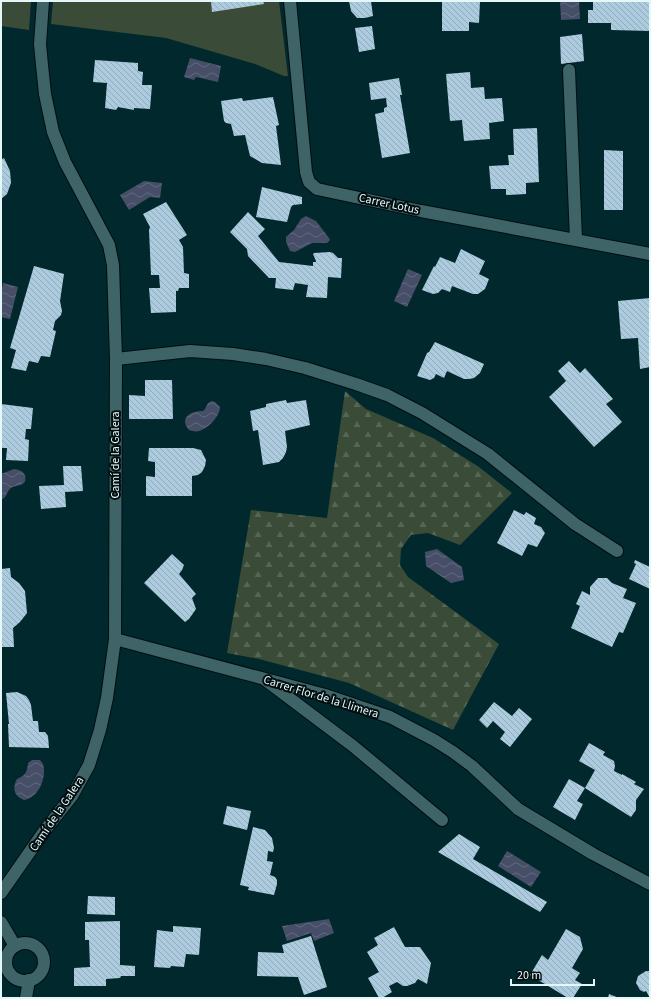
<svg xmlns="http://www.w3.org/2000/svg" width="651" height="999" font-family="'Source Sans 3',sans-serif">
  <style>
    .green { fill: #3a4b37 }
    .forest { fill: url(#forest-firs) }
    .water { fill: url(#water-waves) }
    .building { fill: url(#building-back-hatch) }
    .lines { fill: none; stroke-linecap: round; stroke-linejoin: round }
    .service-casing { stroke: #000f12; stroke-width: 14 }
    .minor-casing { stroke: #000f12; stroke-width: 14 }
    .service { stroke: #3f6468; stroke-width: 12 }
    .minor { stroke: #3f6468; stroke-width: 12 }
    .labels { text-anchor: middle; dominant-baseline: central; stroke-width: 4; stroke-linejoin: round; paint-order: stroke }
    .street-label { font-size: 12px; fill: #e4f8fa; stroke: #020e10 }
  </style>
  <defs>
    <pattern id="forest-firs" width="22" height="20" patternUnits="userSpaceOnUse"><rect width="22" height="20" fill="#3a4b37"/><path d="M5 1l3.5 6h-7zM16 11l3.5 6h-7z" fill="#566655"/></pattern>
    <pattern id="water-waves" width="16" height="10" patternUnits="userSpaceOnUse"><rect width="16" height="10" fill="#464f67"/><path d="M0 5q4-4 8 0t8 0" fill="none" stroke="#61697e"/></pattern>
    <pattern id="building-back-hatch" width="6" height="6" patternUnits="userSpaceOnUse"><rect width="6" height="6" fill="#adcbde"/><path d="M-1 5l2 2M0 0l6 6M5-1l2 2" fill="none" stroke="#93abb9"/></pattern>
  </defs>
  <rect width="100%" height="100%" fill="#01282c"/>
  <g class="green">
    <polygon points="1,1 31,1 29,30 1,26"/>
    <polygon points="53,1 279,1 288,76 284,76 255,64 166,38 51,24"/>
  </g>
  <polygon class="forest" points="345,391 366,409 433,438 479,467 512,493 460,545 428,533 411,535 401,549 400,565 408,577 499,644 453,730 349,683 259,659 227,653 251,510 327,518"/>
  <g class="water">
    <polygon points="560,1 579,1 580,19 561,20"/>
    <polygon points="190,58 221,66 218,82 196,77 194,80 184,77"/>
    <polygon points="144,181 162,183 160,198 150,197 129,210 120,195"/>
    <polygon points="306,216 316,221 329,238 330,240 327,243 312,243 295,252 290,251 286,242 286,237 294,230 301,219"/>
    <polygon points="408,269 422,275 407,307 394,301"/>
    <polygon points="3,283 18,287 10,319 1,317 1,293"/>
    <path d="M 212,401 L 215,402 L 220,407 C 220,416 208,429 199,431 C 196,432 192,431 189,430 C 179,418 190,411 203,411 L 205,409 L 208,403 Z"/>
    <path d="M 14,469 C 22,470 27,473 25,482 C 20,487 12,485 9,490 C 6,494 7,497 1,500 L 1,474 Z"/>
    <polygon points="437,549 462,567 464,580 451,583 426,566 425,552"/>
    <path d="M 32,760 L 40,760 L 43,764 C 47,777 39,798 24,800 C 14,796 12,788 17,779 C 26,775 27,772 28,763 Z"/>
    <polygon points="507,851 541,872 531,887 498,866"/>
    <polygon points="329,919 334,933 314,941 311,933 287,941 282,926"/>
  </g>
  <g class="building">
    <polygon points="211,1 263,1 264,4 212,12"/>
    <polygon points="349,1 371,1 373,16 365,18 357,18 351,11"/>
    <polygon points="442,1 480,1 479,23 469,22 469,31 442,31"/>
    <polygon points="593,1 650,1 650,31 611,30 611,23 588,23 588,10 593,10"/>
    <polygon points="372,26 375,49 359,52 355,28"/>
    <polygon points="582,34 584,61 561,64 560,37"/>
    <polygon points="95,60 138,63 138,71 143,72 142,85 152,85 150,109 134,108 134,110 118,107 116,110 105,108 107,83 93,82"/>
    <polygon points="470,72 471,88 484,87 485,99 502,98 504,121 489,123 490,139 464,141 462,120 450,121 446,74"/>
    <polygon points="399,78 402,95 400,95 410,153 382,158 375,114 384,112 384,108 387,107 386,98 371,100 369,83"/>
    <polygon points="273,97 279,125 276,126 281,165 262,163 250,156 245,135 234,136 231,124 226,123 224,121 221,101 242,98 243,101"/>
    <polygon points="537,128 539,182 526,183 526,194 506,195 506,189 491,189 489,166 509,165 508,155 514,155 513,129"/>
    <polygon points="604,150 623,151 623,210 604,210"/>
    <polygon points="4,158 10,171 11,183 7,194 1,199 1,160"/>
    <polygon points="262,187 302,197 302,204 293,205 291,207 287,222 256,217"/>
    <polygon points="166,202 187,235 179,240 183,247 184,273 189,274 189,288 179,288 178,291 176,291 176,312 151,313 149,288 160,288 159,275 151,275 149,230 150,227 143,214"/>
    <polygon points="248,212 265,229 258,236 279,262 313,266 313,262 316,262 316,261 313,254 314,253 330,252 333,253 338,258 342,258 341,278 328,277 327,298 306,297 308,285 295,283 293,290 275,288 276,278 269,278 248,256 247,249 230,232"/>
    <polygon points="461,249 485,261 479,274 489,279 485,289 478,294 473,294 452,286 450,292 442,289 438,293 433,294 422,290 434,266 435,267 440,257 455,263"/>
    <polygon points="34,266 64,274 60,301 62,311 61,315 55,321 53,330 56,331 50,357 41,356 38,363 29,361 26,371 11,368 16,350 10,348"/>
    <polygon points="650,298 650,367 640,369 638,338 621,339 618,301"/>
    <polygon points="435,342 484,364 480,373 474,378 469,379 464,379 447,371 444,378 436,374 434,378 430,380 417,376 427,353 429,352"/>
    <polygon points="569,361 580,373 585,368 613,399 606,404 622,422 594,447 549,397 566,381 558,371"/>
    <polygon points="145,380 172,380 173,419 129,419 129,395 145,396"/>
    <polygon points="286,400 287,403 306,400 310,425 285,431 287,447 286,452 283,458 279,462 263,465 258,430 253,431 250,411 266,407 266,404"/>
    <polygon points="1,404 33,408 31,429 26,429 25,439 29,440 28,461 6,460 7,448 1,448"/>
    <polygon points="149,448 193,448 201,450 206,460 205,466 202,472 198,475 192,476 192,496 146,496 146,476 155,477 155,462 148,461"/>
    <polygon points="63,466 81,466 83,491 65,492 66,507 41,509 39,486 64,485"/>
    <polygon points="514,510 524,515 526,512 536,518 534,524 541,527 545,533 537,547 528,544 522,556 497,543"/>
    <polygon points="172,554 184,565 182,570 179,574 196,594 192,598 196,609 189,619 185,622 144,583"/>
    <polygon points="635,560 650,567 650,589 629,579 636,564 634,563"/>
    <polygon points="10,568 11,577 19,583 25,591 27,613 20,622 13,628 14,647 1,647 1,569"/>
    <polygon points="598,578 607,578 612,583 627,589 623,598 636,603 623,633 619,632 612,647 571,628 580,606 576,604 582,591 590,595 590,587"/>
    <polygon points="17,692 26,696 29,700 31,705 33,721 38,721 39,732 45,732 48,736 49,748 9,747 8,724 9,724 6,693"/>
    <polygon points="494,702 512,716 519,708 532,719 510,747 500,739 505,732 493,721 487,728 479,720"/>
    <polygon points="589,743 605,752 603,755 614,761 615,766 614,771 622,775 622,774 636,782 634,784 644,789 636,800 636,810 631,817 585,788 595,770 579,761"/>
    <polygon points="569,779 585,788 577,801 583,804 575,820 553,807"/>
    <polygon points="227,806 251,811 247,830 223,824"/>
    <polygon points="253,827 265,830 272,838 274,848 273,852 268,851 267,861 273,862 270,875 275,877 277,880 277,884 274,895 248,890 249,887 240,885"/>
    <polygon points="459,834 480,847 473,859 547,902 540,912 438,852"/>
    <polygon points="88,896 115,897 115,915 87,914"/>
    <polygon points="120,921 120,965 135,966 135,976 121,976 120,978 106,979 106,986 74,986 74,968 90,967 89,940 85,940 85,922"/>
    <polygon points="173,926 201,928 199,955 186,954 184,967 171,966 170,968 154,967 157,930 173,932"/>
    <polygon points="394,927 405,947 420,947 431,963 427,984 418,979 415,983 407,986 403,986 397,982 389,986 392,992 382,998 379,998 368,978 379,972 367,952 378,945 374,938"/>
    <polygon points="566,929 580,937 583,949 572,968 580,973 575,980 582,984 573,998 568,998 530,975 542,955 548,960"/>
    <polygon points="311,936 327,987 304,995 298,977 257,976 258,952 284,953 282,945"/>
    <polygon points="646,971 650,971 650,998 646,991 644,992 640,990 636,983 638,976"/>
    <polygon points="609,994 619,998 608,998"/>
  </g>
  <g class="lines">
    <defs>
      <g id="service">
        <polyline points="569,70 576,239"/>
        <polyline points="264,679 353,746 442,820"/>
      </g>
      <g id="minor">
        <polyline points="290,1 306,172 309,182 317,189 421,211 650,254"/>
        <polyline points="116,359 190,351 233,354 266,359 305,368 356,384 387,395 422,413 488,454 575,524 617,551"/>
        <polyline points="115,639 325,695 390,717 434,740 453,752 472,766 518,809 593,854 650,884"/>
        <polyline points="1,893 45,830 72,796 89,765 100,730 107,698 115,639 116,359 113,265 109,245 65,162 53,132 45,94 42,65 40,44 43,1"/>
        <polyline points="1,922 15,946"/>
        <circle cx="25" cy="962" r="19"/>
        <polyline points="26,998 29,980"/>
      </g>
    </defs>
    <use href="#service" class="service-casing"/>
    <use href="#minor" class="minor-casing"/>
    <use href="#service" class="service"/>
    <use href="#minor" class="minor"/>
  </g>
  <g class="labels">
    <g class="street-label">
      <text transform="translate(389 204) rotate(12)">Carrer Lotus</text>
      <text transform="translate(115 455) rotate(-90)">Camí de la Galera</text>
      <text transform="translate(321 697) rotate(17)">Carrer Flor de la Llimera</text>
      <text transform="translate(57 814) rotate(-56)">Camí de la Galera</text>
    </g>
  </g>
  <rect width="651" height="999" fill="none" stroke="#e4f8fa" stroke-width="4"/>
  <path d="M511 979v6h83v-6" fill="none" stroke="#e4f8fa" stroke-width="2"/>
  <text x="517" y="979" font-size="12" fill="#e4f8fa" stroke="#020e10" stroke-width="3" paint-order="stroke">20 m</text>
</svg>
